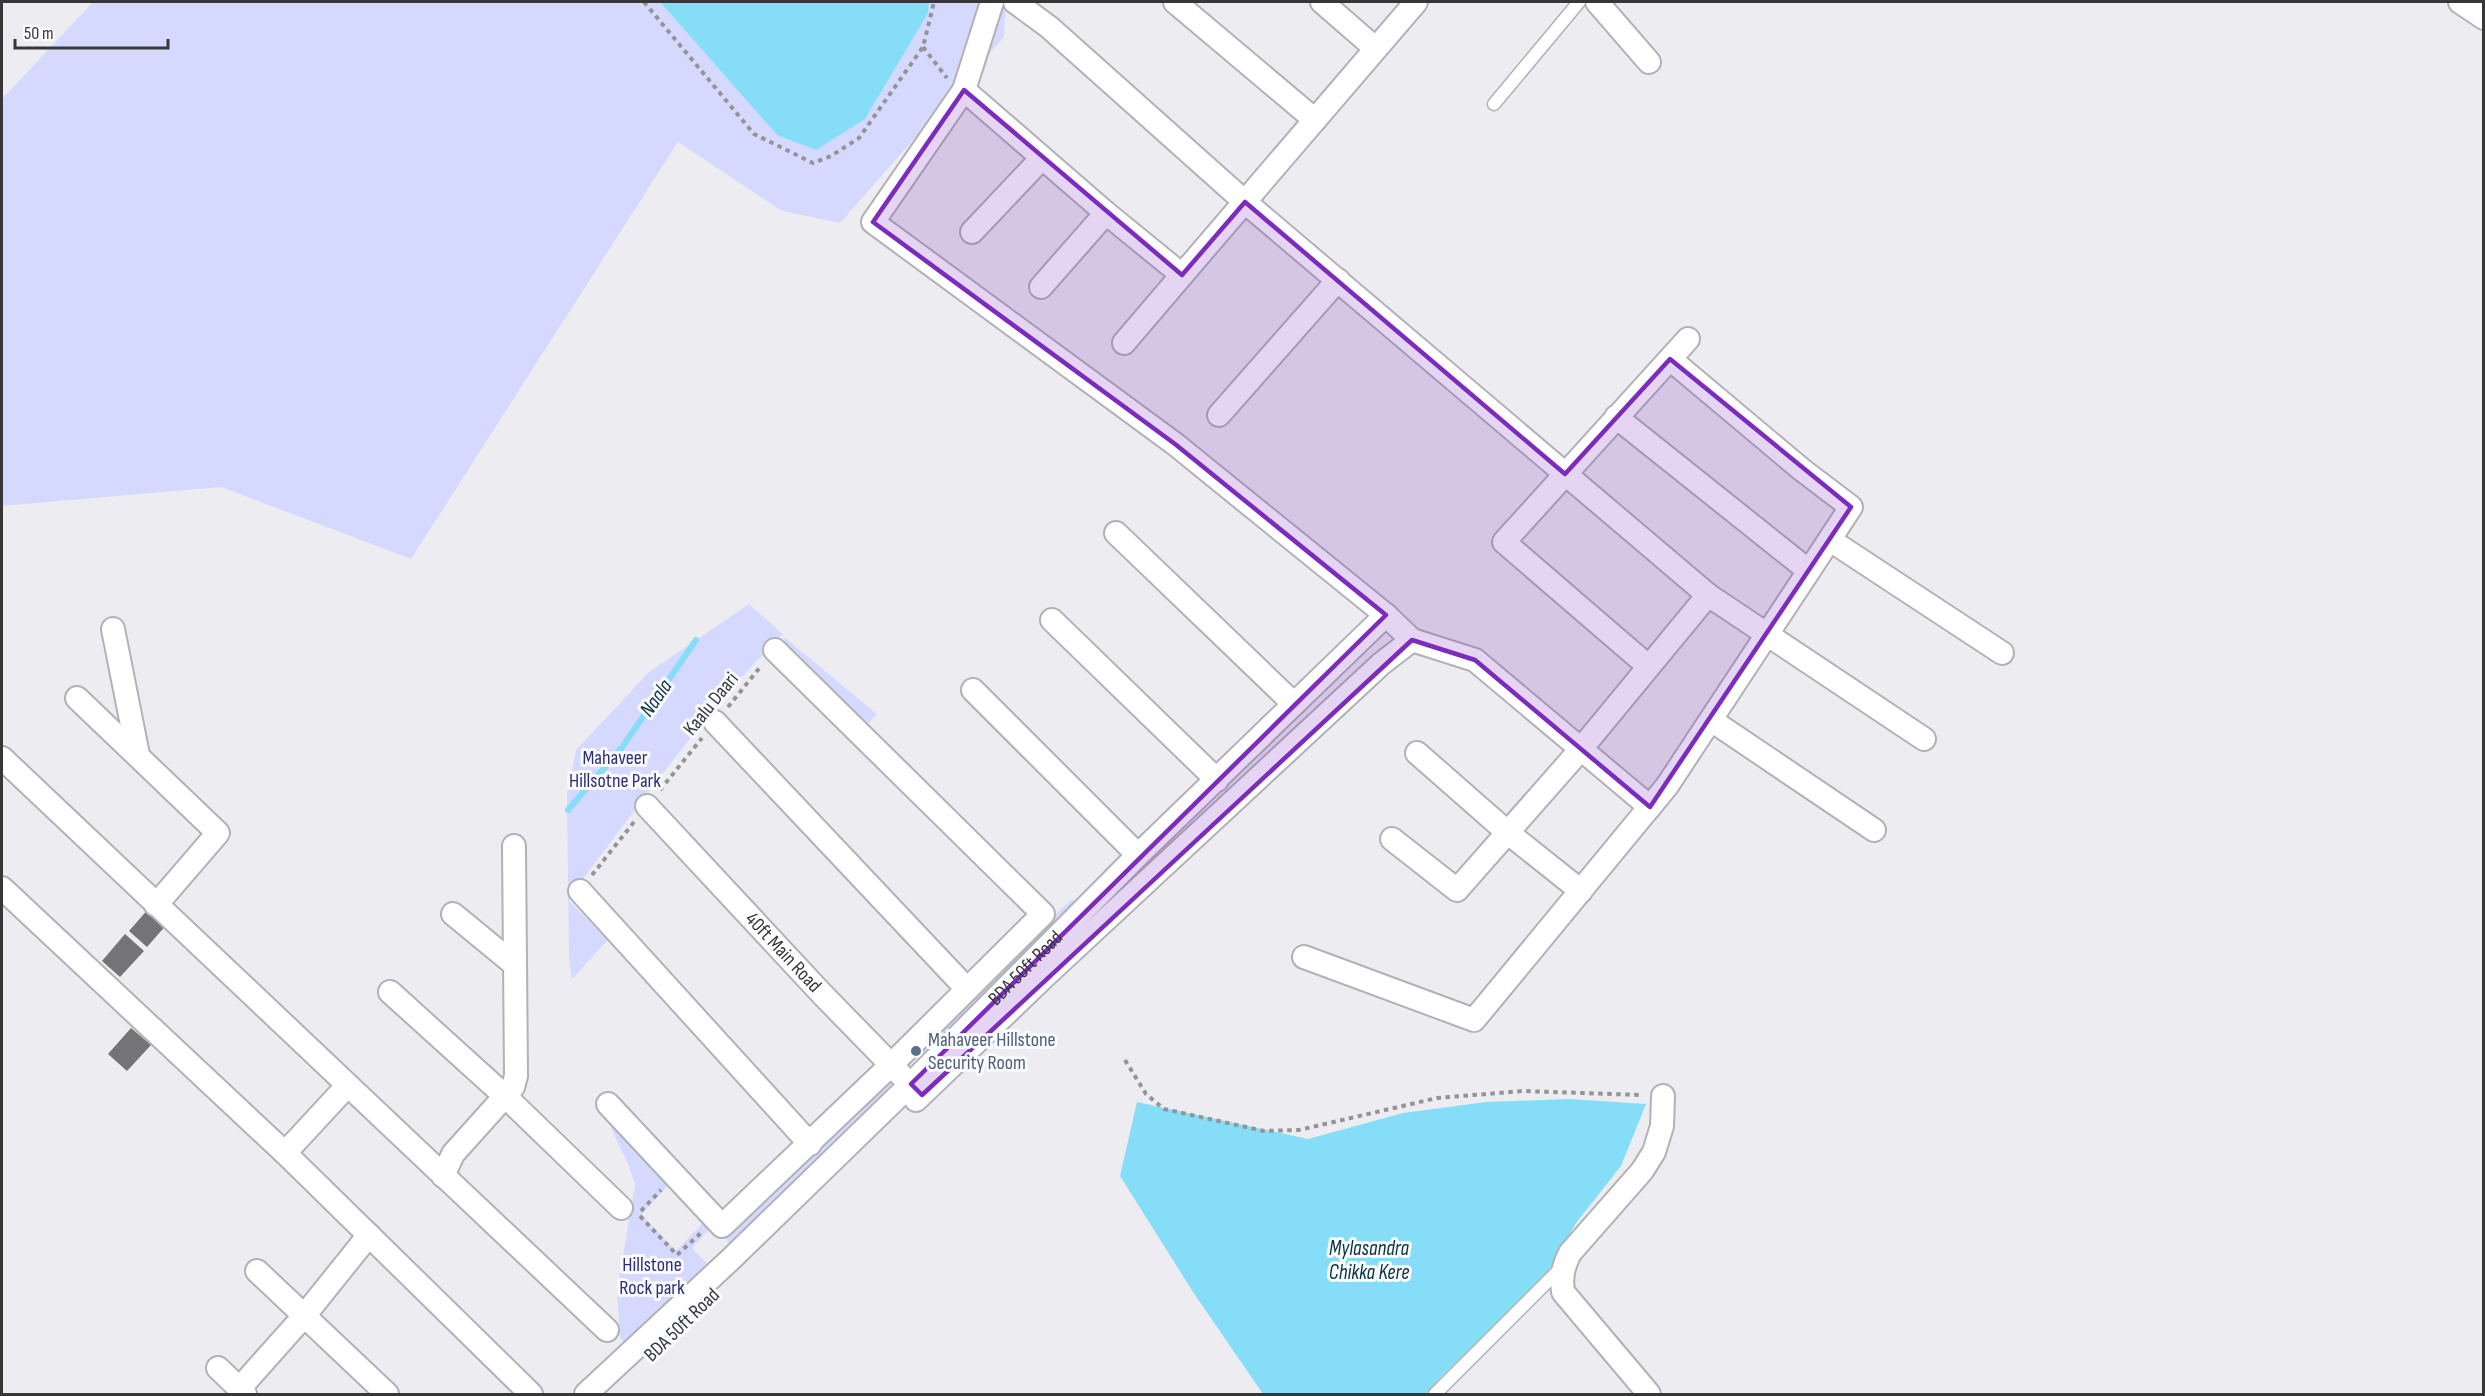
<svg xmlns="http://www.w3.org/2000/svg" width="2485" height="1396" font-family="'Sofia Sans Condensed',sans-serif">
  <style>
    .green { fill: #d5d9ff }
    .water { fill: #85ddf8 }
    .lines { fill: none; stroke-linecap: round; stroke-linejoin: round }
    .stream { stroke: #85ddf8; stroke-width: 6 }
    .building { fill: #747477 }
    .lane-casing { stroke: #b1b2b6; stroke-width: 15 }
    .street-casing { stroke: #b1b2b6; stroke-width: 26 }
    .path { stroke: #949497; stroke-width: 4; stroke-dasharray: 4.5 4.5; stroke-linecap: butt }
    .lane { stroke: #fff; stroke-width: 12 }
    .street { stroke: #fff; stroke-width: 22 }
    .marked { fill: #7b2cbf; fill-opacity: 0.2; stroke: #7b2cbf; stroke-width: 4.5; stroke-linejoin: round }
    .service-dot { fill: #5c6f8a; stroke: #fafbff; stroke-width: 2 }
    .labels { text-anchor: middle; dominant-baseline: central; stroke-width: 6; stroke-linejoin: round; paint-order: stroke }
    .street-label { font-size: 20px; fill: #373738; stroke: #fafbff }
    .park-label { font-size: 20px; fill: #312c76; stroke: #fafbff }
    .service-label { font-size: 20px; fill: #4e5e75; stroke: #fafbff; text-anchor: start }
    .water-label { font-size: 21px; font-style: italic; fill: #08333f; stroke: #fafbff }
  </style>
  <rect width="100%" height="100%" fill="#ededf1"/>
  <g class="green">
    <polygon points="93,2 660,2 777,135 928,13 929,2 1006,2 1004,37 840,223 782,211 678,142 411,559 221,487 2,506 2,99"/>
    <path d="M 749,604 L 783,634 C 706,710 642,802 576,888 L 569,901 L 608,940 L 572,979 L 569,959 L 567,794 L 576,750 L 649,672 Z"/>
    <polygon points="785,638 877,714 863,729 775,650"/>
    <polygon points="1072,899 1081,907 926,1056 916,1046"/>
    <polygon points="891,1065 911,1084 730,1246 723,1234"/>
    <polygon points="598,1094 674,1177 668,1186 641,1214 676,1251 706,1220 712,1226 692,1248 709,1266 627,1347 620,1338 617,1291 635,1184 628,1164 615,1137"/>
  </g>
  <g class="water">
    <polygon points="660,2 929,2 928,13 865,119 816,150 777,135"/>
    <polygon points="1569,1099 1646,1104 1621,1166 1576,1223 1547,1274 1441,1377 1426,1394 1263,1394 1193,1292 1120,1176 1137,1102 1308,1139 1403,1113 1486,1102"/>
  </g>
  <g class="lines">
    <polyline class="stream" points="568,810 623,746 696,640"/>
  </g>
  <g class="building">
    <polygon points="150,907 168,923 147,947 129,931"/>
    <polygon points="125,934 144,951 120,977 102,961"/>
    <polygon points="131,1028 151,1045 127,1071 108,1054"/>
  </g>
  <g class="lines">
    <defs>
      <g id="lane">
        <polyline points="1494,104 1579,2"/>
        <polyline points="1435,1394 1562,1267"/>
      </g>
      <g id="street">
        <polyline points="992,2 964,90 873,222 1175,444 1386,615 1412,640 1475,660 1650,807"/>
        <polyline points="1015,2 1049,27 1245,202 1708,595 1581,749 1457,890 1392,839"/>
        <polyline points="1175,2 1315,120"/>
        <polyline points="1322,2 1375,48"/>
        <polyline points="1597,2 1649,62"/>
        <polyline points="2460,2 2484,18"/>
        <polyline points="964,90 1106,213 1182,275 1416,2"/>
        <polyline points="972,232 1042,158"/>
        <polyline points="1041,287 1106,213"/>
        <polyline points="1124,343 1182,275"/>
        <polyline points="1219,415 1338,280"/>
        <polyline points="1616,417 1809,571"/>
        <polyline points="1116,533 1294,704"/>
        <polyline points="1830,540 2002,653"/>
        <polyline points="1708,595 1924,739"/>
        <polyline points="1052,620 1217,780"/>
        <polyline points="113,629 138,755"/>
        <polyline points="1648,666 1504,542 1688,339"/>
        <polyline points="973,690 1138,855"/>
        <polyline points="77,698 218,833 156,905"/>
        <polyline points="1711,720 1874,830"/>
        <polyline points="715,722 967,989"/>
        <polyline points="1417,753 1507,832 1581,891"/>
        <polyline points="2,758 607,1330"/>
        <path id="s1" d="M 647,806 L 822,994 L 901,1075"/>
        <polyline points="2,888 285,1153 531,1394"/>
        <polyline points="580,891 810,1144"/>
        <polyline points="453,914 515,965"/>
        <polyline points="1304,957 1474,1020 1667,786 1851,507 1801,469 1670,359"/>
        <polyline points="390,992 505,1096 621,1208"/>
        <polyline points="916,1100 1044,977 1381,664 1412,640"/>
        <polyline points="608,1104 722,1226 891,1065 1043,914 775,650"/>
        <polyline points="285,1153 347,1086"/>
        <polyline points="443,1176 453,1154 505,1096 513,1087 516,1076 514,846"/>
        <polyline points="257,1271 387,1394"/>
        <polyline points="218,1368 245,1394"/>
        <polyline points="239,1389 304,1316 369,1235"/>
        <path id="s2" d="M 586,1394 L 731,1259 L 911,1084 L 1138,855 L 1386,615"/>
        <path d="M 1649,1394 L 1563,1292 C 1561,1276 1563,1267 1570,1253 L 1642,1171 L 1654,1152 L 1662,1126 L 1663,1096"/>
      </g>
    </defs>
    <use href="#lane" class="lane-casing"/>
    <use href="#street" class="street-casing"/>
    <g class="path">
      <polyline points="644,2 754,134 813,163 831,156 859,138 923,47 934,2"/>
      <polyline points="923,47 947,78"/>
      <polyline points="728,707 761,666"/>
      <polyline points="660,790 702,738"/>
      <polyline points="592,875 634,822"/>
      <polyline points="1125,1060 1146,1094 1164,1109 1264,1131 1299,1130 1437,1098 1523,1091 1642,1095"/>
      <polyline points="641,1211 661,1190"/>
      <polyline points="640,1216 677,1255 702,1232"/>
    </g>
    <use href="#lane" class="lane"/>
    <use href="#street" class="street"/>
  </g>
  <path class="marked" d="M 964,90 L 1182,275 L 1245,202 L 1565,474 L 1670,359 L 1851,507 L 1650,807 L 1475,660 L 1412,640 L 922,1095 L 911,1084 L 1386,615 L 1175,444 L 873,222 Z"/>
  <circle class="service-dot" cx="916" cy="1051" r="6"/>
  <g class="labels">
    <g class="street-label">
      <text transform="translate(711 704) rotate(-51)">Kaalu Daari</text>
      <text stroke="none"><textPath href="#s1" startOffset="200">40ft Main Road</textPath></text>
      <text stroke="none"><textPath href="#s2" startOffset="612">BDA 50ft Road</textPath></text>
      <text transform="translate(682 1325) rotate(-44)">BDA 50ft Road</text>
    </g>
    <g class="park-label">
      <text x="615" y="758">Mahaveer<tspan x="615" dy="23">Hillsotne Park</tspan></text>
      <text x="652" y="1265">Hillstone<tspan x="652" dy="23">Rock park</tspan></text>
    </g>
    <g class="service-label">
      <text x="928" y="1040">Mahaveer Hillstone<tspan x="928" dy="23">Security Room</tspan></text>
    </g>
    <g class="water-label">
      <text transform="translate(656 698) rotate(-55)">Naala</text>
      <text x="1369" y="1248">Mylasandra<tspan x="1369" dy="24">Chikka Kere</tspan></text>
    </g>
  </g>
  <rect width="2485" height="1396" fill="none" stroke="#373738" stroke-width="6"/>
  <path d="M15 39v9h153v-9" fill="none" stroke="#373738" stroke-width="3"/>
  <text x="24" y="39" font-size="18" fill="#373738" stroke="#fafbff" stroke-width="4.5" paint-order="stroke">50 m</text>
</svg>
